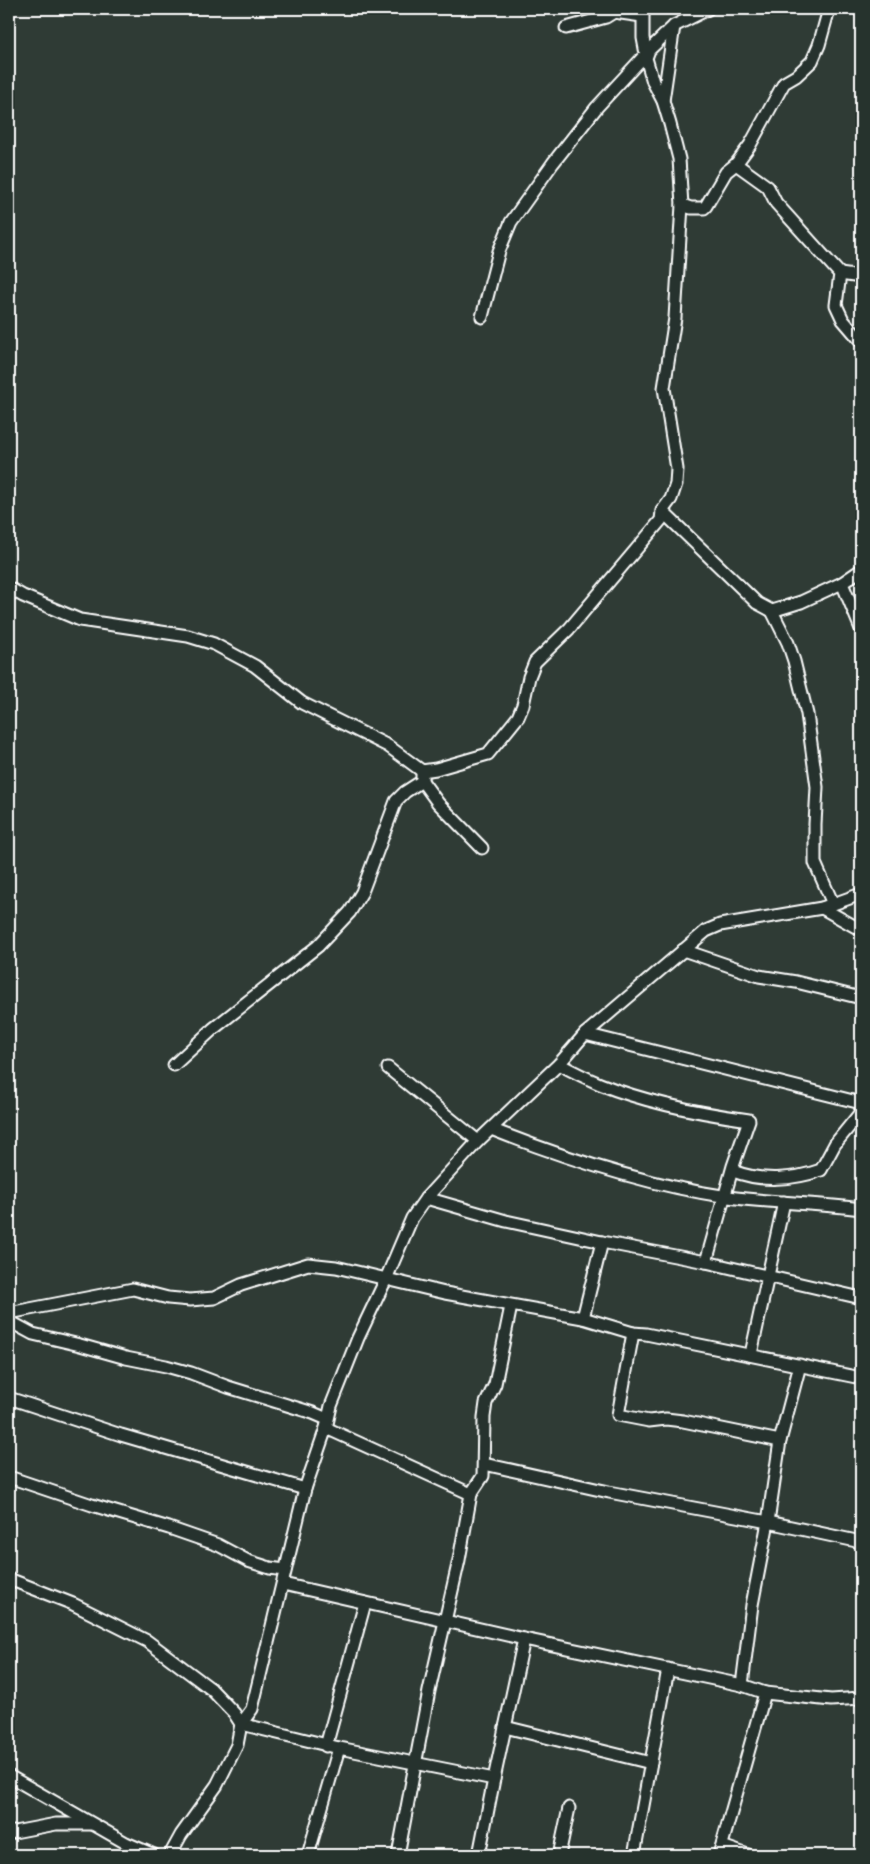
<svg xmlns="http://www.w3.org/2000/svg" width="870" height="1864" font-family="Pangolin,sans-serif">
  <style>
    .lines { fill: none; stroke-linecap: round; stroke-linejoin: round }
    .minor-casing { stroke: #fff; stroke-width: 15 }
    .minor { stroke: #26332d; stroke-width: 11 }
  </style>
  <rect width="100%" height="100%" fill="#2f3b35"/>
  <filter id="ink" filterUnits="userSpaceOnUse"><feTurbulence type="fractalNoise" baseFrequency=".02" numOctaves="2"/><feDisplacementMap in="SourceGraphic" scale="10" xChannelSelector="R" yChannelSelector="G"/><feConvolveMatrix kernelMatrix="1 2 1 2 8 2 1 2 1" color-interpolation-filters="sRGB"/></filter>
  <g filter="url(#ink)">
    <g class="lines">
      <defs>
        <g id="minor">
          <polyline points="566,28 606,17 614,12 642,16"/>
          <polyline points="663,101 674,26"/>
          <polyline points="736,164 768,187 776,203 840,274 836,305 843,320 861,341"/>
          <polyline points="682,205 691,208 704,208 706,206 726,172 736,164 750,145 784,83 796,76 812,61 819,45 829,9"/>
          <polyline points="840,274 861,277"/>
          <polyline points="482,317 499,251 511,222 553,163 597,107 646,54 643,38 643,9"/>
          <polyline points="662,511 757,603 772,611 801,602 842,583"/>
          <polyline points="861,570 842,583 861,629"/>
          <polyline points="9,588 23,596 80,620 188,636 214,644 255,666 302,703 388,746 422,771 436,769 488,754 518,717 523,705 529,677 535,662 569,629 661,520 662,511 671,499 676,484 677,469 664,388 675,318 682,205 679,159 670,124 663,101 653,82 646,58 649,50 674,26 708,9"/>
          <polyline points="772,611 788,643 794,661 807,714 817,787 815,824 815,863 833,904"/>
          <polyline points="422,781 438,803 482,848"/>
          <polyline points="822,908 861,930"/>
          <polyline points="683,950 759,976 796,982 861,998"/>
          <polyline points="585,1034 861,1103"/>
          <path d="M 559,1064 C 572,1071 586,1078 600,1084 C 647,1103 699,1113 749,1120 L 733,1166 L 706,1262"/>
          <polyline points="174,1065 213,1029 318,946 350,912 362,892 396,801 405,792 422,781 422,771"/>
          <polyline points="388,1068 478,1141"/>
          <path d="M 491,1129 C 567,1159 646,1185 728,1197 C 772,1203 817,1203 861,1209"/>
          <path d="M 733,1171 C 761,1182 793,1180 821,1170 L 835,1144 L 861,1112"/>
          <polyline points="426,1198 506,1221 602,1242 706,1262 861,1298"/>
          <polyline points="9,1313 133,1289 168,1298 190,1300 214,1298 241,1285 308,1264 336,1267 445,1293 583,1318 633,1333 646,1334 861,1378"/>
          <polyline points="583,1318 602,1242"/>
          <polyline points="9,1321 33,1334 80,1345 126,1358 166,1366 191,1373 228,1387 313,1413 327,1419"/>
          <polyline points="633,1333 618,1415 649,1421 666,1419 683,1421 780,1441"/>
          <polyline points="751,1354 784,1202"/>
          <polyline points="9,1398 121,1435 305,1489"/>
          <polyline points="326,1428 471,1494"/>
          <polyline points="484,1464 609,1492 768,1522 861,1542"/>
          <polyline points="9,1477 92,1505 169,1528 218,1545 248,1561 270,1568 285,1570"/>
          <polyline points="9,1579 73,1604 147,1641 211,1689 234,1713 241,1724 339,1748 308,1855"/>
          <polyline points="283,1584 524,1639 742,1685 765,1693 719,1855"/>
          <polyline points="742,1685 752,1605 768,1522 780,1441 800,1365"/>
          <polyline points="765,1693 831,1700 861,1698"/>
          <polyline points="505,1727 651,1763"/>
          <polyline points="326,1746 365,1603"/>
          <polyline points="339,1748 494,1779 479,1855"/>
          <polyline points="9,1776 126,1843 154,1855"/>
          <polyline points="494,1779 524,1639"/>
          <polyline points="9,1833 56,1824 91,1824"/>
          <polyline points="722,1846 748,1855"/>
          <polyline points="170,1855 181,1835 217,1785 237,1745 241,1724 252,1709 305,1489 326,1428 331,1406 358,1338 386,1279 412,1218 426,1198 478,1141 559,1064 585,1034 706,931 720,925 822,908 861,894"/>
          <polyline points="398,1855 429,1691 459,1560 471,1494 483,1476 484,1417 486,1403 495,1384 511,1306"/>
          <polyline points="559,1855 569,1808"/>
          <polyline points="634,1855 668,1669"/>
        </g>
      </defs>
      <use href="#minor" class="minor-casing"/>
      <use href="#minor" class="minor"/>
    </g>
  </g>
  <rect width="870" height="1864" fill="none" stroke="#26332d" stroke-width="30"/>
  <rect x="15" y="15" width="840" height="1834" fill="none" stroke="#fff" stroke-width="2" filter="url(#ink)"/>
</svg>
